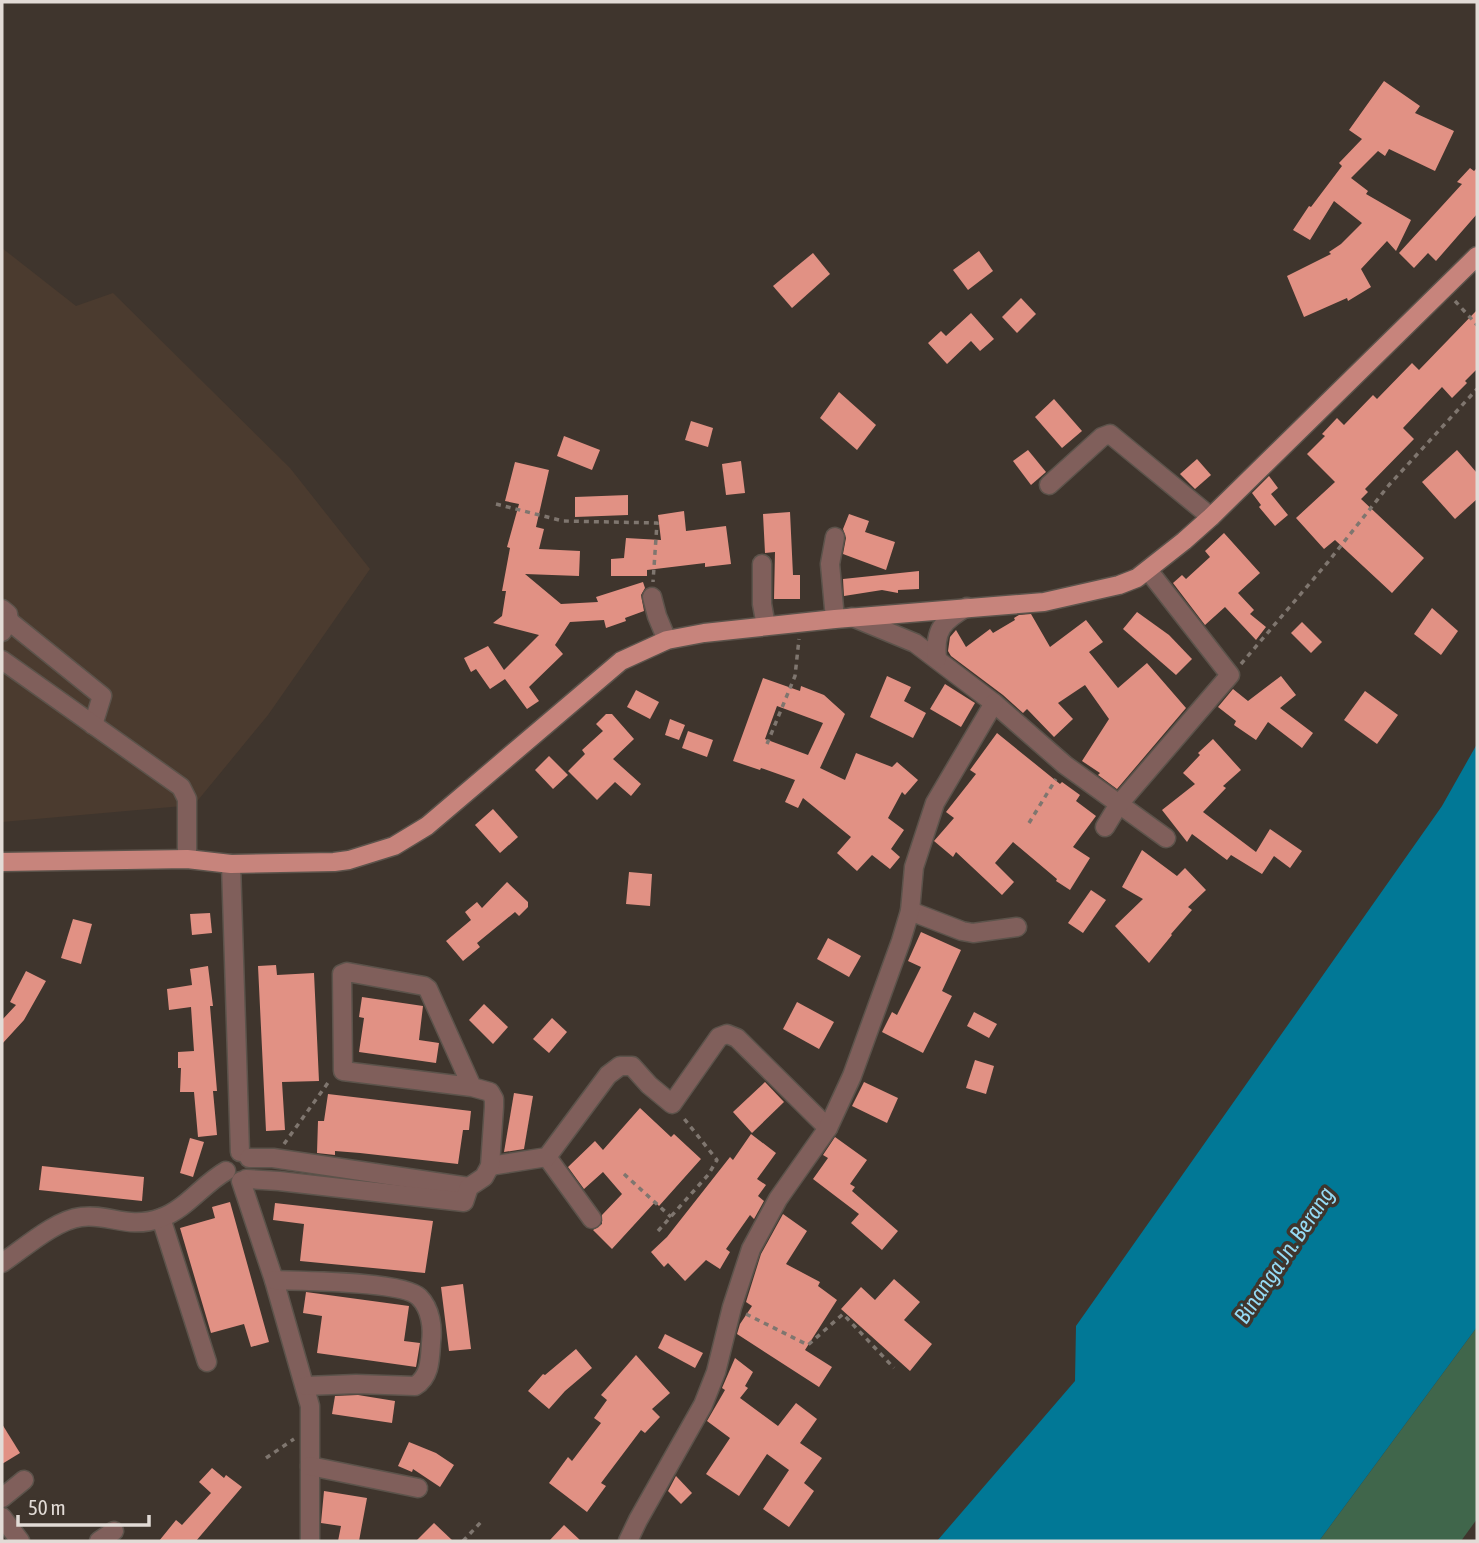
<svg xmlns="http://www.w3.org/2000/svg" width="1479" height="1543" font-family="'Asap Condensed',sans-serif">
  <style>
    .built { fill: #4b3b2f }
    .green { fill: #40664b }
    .water { fill: #017896 }
    .building { fill: #e19184; fill-rule: evenodd }
    .lines { fill: none; stroke-linecap: round; stroke-linejoin: round }
    .minor-casing { stroke: #5c534b; stroke-width: 21 }
    .major-casing { stroke: #5c534b; stroke-width: 21 }
    .path { stroke: #7f766f; stroke-width: 3.5; stroke-dasharray: 5 5; stroke-linecap: butt }
    .minor { stroke: #805f5b; stroke-width: 18 }
    .major { stroke: #c7847c; stroke-width: 18 }
    .labels { text-anchor: middle; dominant-baseline: central; stroke-width: 7; stroke-linejoin: round; paint-order: stroke }
    .water-label { font-size: 23px; font-style: italic; fill: #95daf4; stroke: #3f352d }
  </style>
  <rect width="100%" height="100%" fill="#3f352d"/>
  <polygon class="built" points="2,248 76,306 113,293 290,468 370,569 268,715 194,805 2,822"/>
  <polygon class="green" points="1477,1327 1477,1519 1461,1541 1319,1541"/>
  <polygon class="water" points="1477,744 1477,1327 1319,1541 937,1541 1075,1381 1076,1326 1442,806"/>
  <g class="building">
    <polygon points="1384,81 1420,106 1415,113 1454,131 1435,171 1389,149 1385,156 1378,151 1351,178 1368,191 1366,194 1411,220 1396,251 1387,241 1361,269 1371,287 1348,301 1347,298 1304,317 1287,276 1331,254 1329,252 1341,244 1362,223 1334,201 1310,240 1293,230 1309,206 1311,207 1342,166 1339,163 1362,139 1349,130"/>
    <polygon points="1470,168 1474,171 1477,168 1477,214 1436,261 1428,253 1414,268 1399,253 1462,184 1457,182"/>
    <polygon points="979,251 993,271 968,290 953,270"/>
    <polygon points="813,253 830,274 792,308 773,286"/>
    <polygon points="1021,298 1036,314 1017,333 1002,317"/>
    <polygon points="1477,310 1477,369 1465,381 1467,383 1452,398 1442,387 1403,428 1414,439 1365,489 1368,492 1361,499 1424,558 1392,593 1335,540 1324,549 1296,518 1335,482 1307,454 1325,436 1322,434 1337,418 1344,425 1373,395 1377,399 1412,363 1419,370"/>
    <polygon points="971,313 994,339 980,351 971,341 947,364 928,343 941,331 946,336"/>
    <polygon points="839,392 876,425 857,450 820,418"/>
    <polygon points="1054,399 1082,431 1062,448 1035,417"/>
    <polygon points="691,421 713,428 708,447 685,440"/>
    <polygon points="564,436 600,450 592,470 557,456"/>
    <polygon points="1028,450 1046,472 1031,485 1013,461"/>
    <polygon points="1457,450 1477,473 1477,499 1455,519 1422,482"/>
    <polygon points="1197,459 1211,475 1195,489 1180,474"/>
    <polygon points="741,461 745,493 726,495 722,464"/>
    <polygon points="515,462 549,470 536,527 544,529 539,549 580,551 579,576 525,574 561,604 598,602 596,597 643,582 645,588 641,595 644,611 625,618 626,621 606,628 604,620 570,622 555,645 563,654 529,687 539,701 527,709 505,679 490,689 476,669 471,672 464,658 488,646 504,670 539,635 493,623 502,616 506,591 502,591 510,548 507,547 519,504 505,501"/>
    <polygon points="1269,476 1278,488 1271,494 1288,515 1275,526 1259,507 1261,505 1252,493"/>
    <polygon points="628,495 628,515 575,517 575,497"/>
    <polygon points="684,511 686,531 726,526 731,564 705,567 705,563 647,570 647,576 611,576 611,559 624,558 626,538 661,540 658,515"/>
    <polygon points="790,512 793,575 800,575 800,599 774,599 775,552 765,553 763,514"/>
    <polygon points="849,514 869,521 865,532 895,542 886,570 843,554 846,538 843,529"/>
    <polygon points="1224,533 1260,573 1238,593 1254,610 1250,614 1266,627 1256,640 1225,607 1205,625 1173,583 1182,575 1186,579 1210,557 1205,551"/>
    <polygon points="919,571 919,589 898,590 898,593 882,590 844,596 843,579"/>
    <polygon points="1432,608 1458,631 1441,655 1414,634"/>
    <polygon points="1137,612 1169,635 1192,659 1176,675 1123,629"/>
    <polygon points="1031,614 1050,647 1086,620 1103,642 1089,652 1118,688 1147,663 1186,708 1117,789 1098,775 1100,773 1082,761 1109,719 1085,685 1058,703 1073,719 1054,737 1027,709 1023,713 1003,695 951,656 948,651 950,637 956,630 966,647 990,629 993,633 1015,620 1014,618 1019,615"/>
    <polygon points="1302,622 1322,642 1311,653 1291,633"/>
    <polygon points="887,676 911,687 904,701 926,713 913,738 870,717"/>
    <polygon points="1281,676 1296,695 1280,708 1313,733 1302,748 1268,722 1256,740 1234,725 1236,721 1218,707 1233,689 1248,701"/>
    <path d="M 763,678 L 800,691 L 801,686 L 824,695 L 845,714 L 820,768 L 845,780 L 856,753 L 892,767 L 897,762 L 918,780 L 905,795 L 902,792 L 888,818 L 904,830 L 891,849 L 900,857 L 890,869 L 872,855 L 857,871 L 837,853 L 851,837 L 803,798 L 798,808 L 785,802 L 795,780 L 761,768 L 760,770 L 733,761 ZM 777,706 L 823,723 L 808,755 L 765,739 Z"/>
    <polygon points="945,684 975,703 961,727 930,709"/>
    <polygon points="636,690 659,702 650,719 627,707"/>
    <polygon points="1365,691 1398,715 1377,744 1344,720"/>
    <polygon points="606,714 612,714 634,739 613,759 641,784 631,796 615,782 597,800 568,771 585,754 582,750 603,731 596,724"/>
    <polygon points="670,719 685,725 679,740 665,735"/>
    <polygon points="688,731 713,740 707,757 682,748"/>
    <polygon points="997,733 1060,784 1062,782 1080,795 1076,801 1096,816 1073,847 1090,858 1070,890 1056,881 1057,879 1013,842 995,863 1014,882 1002,895 956,852 953,857 934,841 954,818 946,812 976,774 970,770"/>
    <polygon points="1213,739 1241,770 1223,786 1226,788 1203,812 1256,852 1270,829 1302,851 1290,868 1274,856 1262,874 1231,855 1227,860 1192,834 1187,842 1162,810 1195,784 1183,773 1200,755 1198,753"/>
    <polygon points="549,756 568,775 553,789 535,770"/>
    <polygon points="493,809 518,837 500,853 475,825"/>
    <polygon points="1142,850 1177,876 1185,868 1206,890 1188,907 1192,910 1171,934 1172,935 1149,963 1115,926 1143,899 1122,887"/>
    <polygon points="629,872 652,874 650,906 626,904"/>
    <polygon points="507,882 528,902 528,907 519,916 515,912 477,943 480,947 463,961 446,941 471,920 465,912 477,902 482,908"/>
    <polygon points="1091,890 1106,900 1083,933 1068,923"/>
    <polygon points="210,913 212,933 192,935 190,914"/>
    <polygon points="73,919 92,924 81,964 61,958"/>
    <polygon points="921,932 961,950 942,991 952,996 923,1053 882,1032 892,1012 897,1015 921,967 908,961"/>
    <polygon points="828,938 861,956 849,977 817,959"/>
    <polygon points="276,965 277,975 314,973 319,1081 282,1082 285,1130 266,1131 258,966"/>
    <polygon points="208,966 213,1006 210,1006 217,1091 213,1091 217,1135 198,1137 194,1092 180,1092 181,1068 178,1068 178,1052 194,1051 191,1007 169,1010 167,989 192,985 190,969"/>
    <polygon points="26,971 46,981 24,1020 2,1044 2,1020 16,1005 10,1002"/>
    <polygon points="362,997 423,1006 419,1040 439,1043 436,1063 359,1052 364,1018 359,1017"/>
    <polygon points="797,1002 834,1022 819,1049 783,1029"/>
    <polygon points="484,1004 508,1027 493,1044 469,1020"/>
    <polygon points="974,1012 997,1024 989,1038 967,1026"/>
    <polygon points="552,1018 567,1032 549,1053 533,1039"/>
    <polygon points="975,1060 994,1066 986,1094 966,1088"/>
    <polygon points="765,1082 784,1102 752,1133 733,1112"/>
    <polygon points="864,1082 898,1098 887,1123 852,1106"/>
    <polygon points="514,1093 533,1096 524,1149 504,1152"/>
    <polygon points="328,1094 471,1111 469,1130 463,1130 458,1164 360,1153 335,1151 335,1155 317,1153 318,1121 324,1121"/>
    <polygon points="640,1108 671,1137 674,1134 701,1159 659,1206 655,1202 612,1249 593,1230 602,1224 602,1215 622,1194 603,1172 584,1189 568,1167 595,1141 603,1150"/>
    <polygon points="751,1134 776,1153 757,1179 766,1185 758,1196 764,1201 754,1219 750,1215 726,1249 730,1252 720,1269 706,1260 685,1281 668,1263 664,1267 651,1252 667,1237 730,1157 733,1160"/>
    <polygon points="835,1137 867,1160 850,1184 855,1187 852,1191 898,1231 882,1250 851,1223 859,1214 813,1179 828,1158 823,1155"/>
    <polygon points="190,1138 204,1142 193,1177 180,1173"/>
    <polygon points="42,1166 144,1177 142,1201 39,1190"/>
    <polygon points="230,1202 269,1342 251,1347 244,1324 211,1333 180,1228 215,1218 212,1207"/>
    <polygon points="275,1203 433,1221 425,1273 300,1261 304,1224 273,1220"/>
    <polygon points="783,1214 807,1231 786,1264 820,1282 818,1286 837,1300 805,1350 832,1367 819,1387 737,1334 740,1324 752,1306 746,1302 761,1254"/>
    <polygon points="894,1279 920,1302 904,1320 932,1344 910,1371 841,1309 861,1287 875,1300"/>
    <polygon points="463,1284 471,1349 449,1351 441,1287"/>
    <polygon points="306,1292 409,1306 404,1341 420,1343 416,1367 317,1353 322,1316 303,1313"/>
    <polygon points="665,1334 703,1353 695,1368 658,1348"/>
    <polygon points="576,1349 592,1368 565,1391 549,1409 528,1391 543,1374 545,1375"/>
    <polygon points="636,1355 670,1393 652,1409 660,1417 645,1433 641,1430 601,1483 606,1486 587,1512 549,1483 568,1457 572,1461 601,1423 594,1418 607,1400 601,1395"/>
    <polygon points="735,1358 753,1372 745,1386 748,1388 740,1398 778,1426 796,1403 817,1419 800,1443 822,1458 804,1483 814,1491 789,1527 763,1509 789,1470 767,1454 739,1496 706,1474 730,1438 707,1421 725,1390 722,1388"/>
    <polygon points="358,1395 395,1401 392,1423 332,1414 335,1396"/>
    <polygon points="2,1424 20,1453 2,1464"/>
    <polygon points="409,1442 436,1453 454,1465 440,1487 413,1469 412,1472 398,1466"/>
    <polygon points="212,1468 224,1478 226,1475 242,1487 196,1541 159,1541 176,1520 182,1525 211,1493 199,1482"/>
    <polygon points="676,1476 692,1493 681,1504 668,1491"/>
    <polygon points="324,1491 367,1498 359,1541 338,1541 341,1526 321,1523"/>
    <polygon points="434,1523 453,1541 416,1541"/>
    <polygon points="564,1525 581,1541 549,1541"/>
  </g>
  <g class="lines">
    <defs>
      <g id="minor">
        <polyline points="1049,485 1102,437 1110,434 1211,517"/>
        <polyline points="762,564 762,604 766,626"/>
        <polyline points="652,597 657,616 667,640"/>
        <polyline points="2,609 8,614 9,621 2,632"/>
        <polyline points="852,617 915,643 994,703 1065,765 1166,838"/>
        <polyline points="835,619 830,564 835,537"/>
        <polyline points="9,621 102,696 93,725"/>
        <path d="M 937,659 C 934,629 943,621 967,607"/>
        <polyline points="2,660 181,787 187,799 187,859"/>
        <polyline points="1105,827 1119,804 1230,675 1148,570"/>
        <polyline points="231,864 240,1152"/>
        <polyline points="910,911 962,931 973,933 1017,927"/>
        <polyline points="547,1157 592,1219"/>
        <polyline points="249,1158 273,1158 469,1187"/>
        <polyline points="490,1166 547,1157 608,1075 620,1066 632,1066 649,1085 672,1104 719,1037 727,1034 737,1038 828,1128"/>
        <polyline points="246,1179 279,1181 464,1202 469,1187 484,1177 490,1166 494,1107 494,1099 490,1092 472,1087 343,1071 342,974 347,972 424,986 428,989 472,1087"/>
        <polyline points="241,1181 274,1280 310,1406 310,1541"/>
        <polyline points="161,1218 207,1362"/>
        <path d="M 2,1263 C 23,1249 55,1220 81,1217 C 109,1213 127,1230 161,1218 C 186,1209 203,1184 226,1171"/>
        <path d="M 274,1280 C 300,1281 404,1281 419,1297 C 431,1309 433,1328 431,1343 C 430,1360 430,1377 415,1386 L 356,1384 L 306,1386"/>
        <polyline points="310,1466 418,1488"/>
        <polyline points="2,1498 24,1480"/>
        <polyline points="2,1517 20,1541"/>
        <polyline points="99,1541 114,1531"/>
        <polyline points="628,1541 638,1520 703,1405 716,1372 732,1307 751,1249 778,1199 828,1128 852,1076 901,941 910,911 914,867 935,803 994,703"/>
      </g>
      <polyline id="major" points="2,862 187,859 231,864 334,862 349,860 394,846 427,826 621,661 667,640 704,633 835,619 1044,602 1119,585 1137,578 1184,541 1211,517 1477,256"/>
    </defs>
    <use href="#minor" class="minor-casing"/>
    <use href="#major" class="major-casing"/>
    <g class="path">
      <polyline points="1455,301 1477,325"/>
      <polyline points="496,504 563,521 657,523 653,582"/>
      <polyline points="1241,664 1328,562 1389,485 1477,389"/>
      <polyline points="767,744 795,676 799,639"/>
      <polyline points="1029,823 1056,779"/>
      <polyline points="284,1144 330,1080"/>
      <polyline points="624,1174 671,1217"/>
      <polyline points="658,1231 708,1175 717,1160 682,1116"/>
      <polyline points="746,1314 808,1345 843,1314 894,1368"/>
      <polyline points="266,1458 294,1439"/>
      <polyline points="463,1541 482,1521"/>
    </g>
    <use href="#minor" class="minor"/>
    <use href="#major" class="major"/>
  </g>
  <g class="labels">
    <g class="water-label">
      <text transform="translate(1284 1255) rotate(-56)">Binanga Jn. Berang</text>
    </g>
  </g>
  <rect width="1479" height="1543" fill="none" stroke="#e2dbd6" stroke-width="7"/>
  <path d="M18 1515v10h131v-10" fill="none" stroke="#e2dbd6" stroke-width="3.5"/>
  <text x="28" y="1515" font-size="21" fill="#e2dbd6" stroke="#3f352d" stroke-width="5" paint-order="stroke">50 m</text>
</svg>
